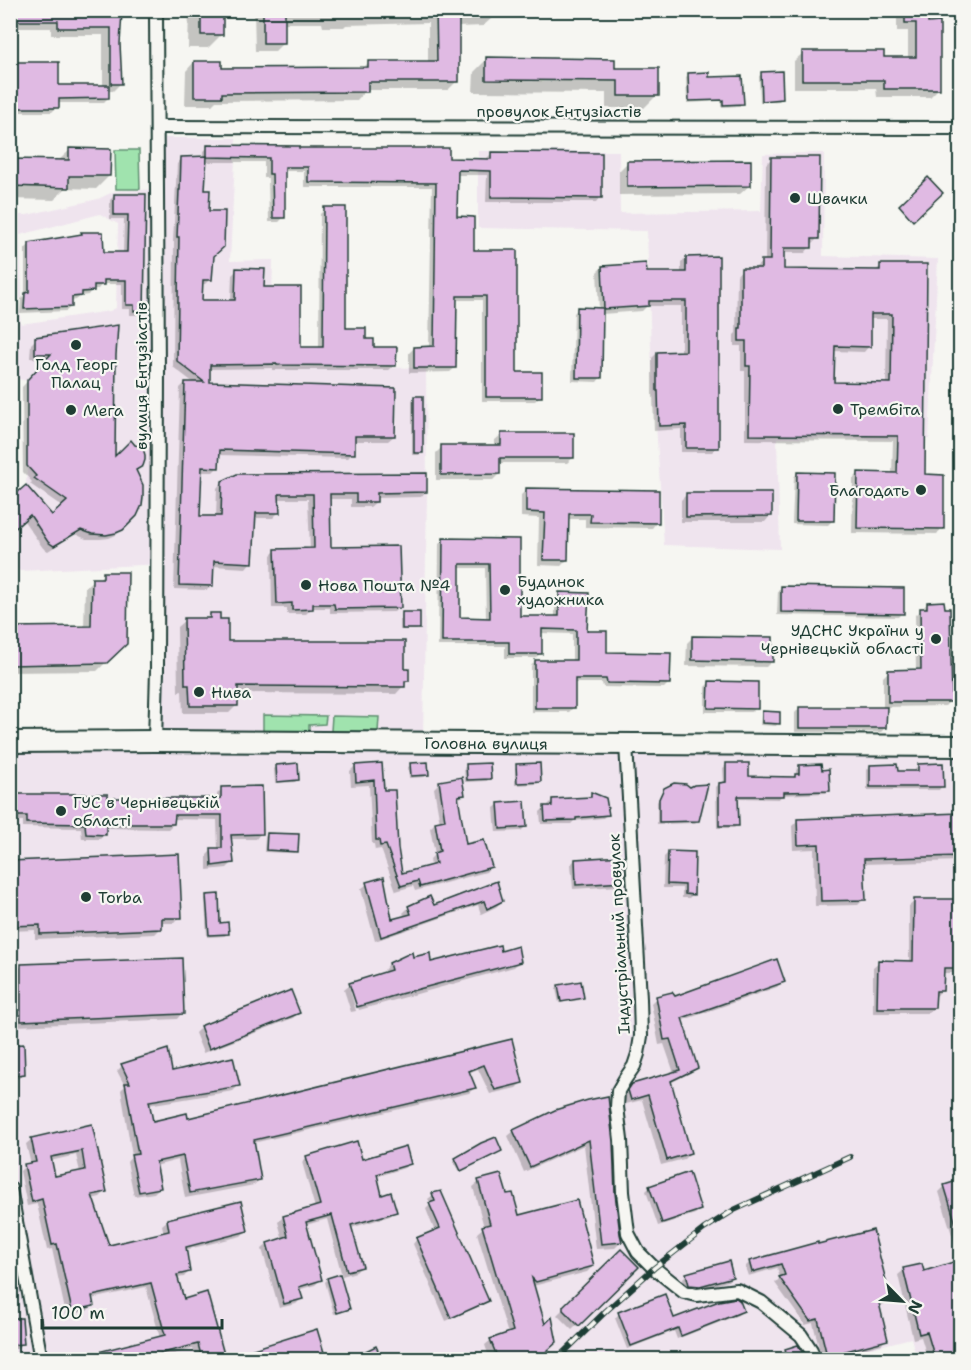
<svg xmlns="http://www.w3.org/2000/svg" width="971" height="1370" font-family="'Shantell Sans',sans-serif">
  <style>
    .built { fill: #efe4ee; fill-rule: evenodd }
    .green { fill: #a0e3ae; stroke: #609071; stroke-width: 1.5 }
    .shadow { fill: #0003; fill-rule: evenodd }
    .building { fill: #e0bae3; stroke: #1f3d34; stroke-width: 1.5; fill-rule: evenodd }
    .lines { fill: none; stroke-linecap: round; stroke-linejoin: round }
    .street-casing { stroke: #1f3d34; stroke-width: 16 }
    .primary-casing { stroke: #1f3d34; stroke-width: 24 }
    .street { stroke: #f6f6f2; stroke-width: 12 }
    .primary { stroke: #f6f6f2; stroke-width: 20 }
    .rail-casing { stroke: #1f3d34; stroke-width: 6 }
    .rail { stroke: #f6f6f2; stroke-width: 4; stroke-dasharray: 11; stroke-linecap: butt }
    .poi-dot { fill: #1f3d34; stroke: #f6f6f2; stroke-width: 2 }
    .labels { text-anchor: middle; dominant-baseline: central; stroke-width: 4.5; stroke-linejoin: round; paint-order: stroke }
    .street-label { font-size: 16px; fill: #1f3d34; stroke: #f6f6f2 }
    .poi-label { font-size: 16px; fill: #1f3d34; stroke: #f6f6f2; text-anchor: start }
  </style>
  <rect width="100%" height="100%" fill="#f6f6f2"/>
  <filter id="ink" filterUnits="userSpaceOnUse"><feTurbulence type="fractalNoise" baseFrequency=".0167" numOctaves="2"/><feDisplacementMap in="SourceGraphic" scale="12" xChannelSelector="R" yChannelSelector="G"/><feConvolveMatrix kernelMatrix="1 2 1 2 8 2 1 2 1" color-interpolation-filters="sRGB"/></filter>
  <g filter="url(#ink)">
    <g class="built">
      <path d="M 165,138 L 236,138 L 230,261 L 273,260 L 270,366 L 426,368 L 427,493 L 423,739 L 164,734 L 159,726 L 162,564 L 20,571 L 11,563 L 10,499 L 26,485 L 27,466 L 27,381 L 11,377 L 11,215 L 27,215 L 98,199 L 115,191 L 162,189 ZM 100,214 L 118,224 L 116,308 L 110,311 L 21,324 L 18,300 L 22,297 L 20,235 Z"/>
      <polygon points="478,151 619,151 620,213 761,211 763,154 824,153 823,256 938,259 929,439 777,438 780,549 664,545 651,349 647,231 478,228"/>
      <polygon points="11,745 960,748 960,1359 917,1359 911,1338 825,1360 11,1359"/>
    </g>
    <g class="green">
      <polygon points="115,150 139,150 140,189 116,189"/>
      <polygon points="263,715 326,716 325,724 309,725 309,731 263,731"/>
      <polygon points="332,716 379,717 378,732 331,731"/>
    </g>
    <g class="shadow">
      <polygon points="10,10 121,14 119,44 121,83 113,91 108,91 108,98 103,103 57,103 57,107 52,112 10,112 10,64 58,87 103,86 103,35 51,35 51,28 10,28"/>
      <polygon points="189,10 221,10 221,35 208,48 188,48"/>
      <polygon points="254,10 492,10 492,18 483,26 458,27 457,81 448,90 366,90 357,100 216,101 212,105 185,105 186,71 194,62 221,70 362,69 368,63 428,63 428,23 346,25 344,27 323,27 322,23 283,23 284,42 275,51 255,51"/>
      <polygon points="513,10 824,10 824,12 821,14 730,18 730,14 691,15 691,12 653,12 603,13 601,15 535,16 534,17 513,17"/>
      <polygon points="897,10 926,10 926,24 939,88 930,97 877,97 876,88 794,88 794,61 803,53 882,58 908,58 908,31 897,31"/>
      <polygon points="487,59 614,69 657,95 644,108 606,108 606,93 473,92 474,72"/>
      <polygon points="689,74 707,79 742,103 740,106 721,107 721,101 687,103 686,77"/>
      <polygon points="762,74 781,99 779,101 760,102 759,76"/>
      <polygon points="208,147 297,149 448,160 487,160 487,158 492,153 600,197 596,202 486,202 487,175 457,175 455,218 472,252 516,374 540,396 535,401 482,401 482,300 455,300 455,368 450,372 409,373 409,353 414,348 429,348 432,187 304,187 304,171 283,171 284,217 279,222 269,222 268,178 264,178 264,162 205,162 204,192 208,212 212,256 210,279 205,284 201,284 201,302 231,301 232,275 237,270 263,289 299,348 319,349 320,214 325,209 344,330 364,341 372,349 395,365 389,370 272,370 272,368 209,369 209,384 394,436 388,441 354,441 353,453 348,458 218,455 218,467 213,472 200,472 199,518 216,518 217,488 222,482 426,491 421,497 376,498 376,502 370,507 351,507 351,499 328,499 329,549 399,607 394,612 330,613 330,608 312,608 306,614 287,614 287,608 272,608 271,555 276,550 310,549 308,499 278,499 278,513 273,518 254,518 251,562 246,568 213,566 212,585 207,590 174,589 180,388 185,383 194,383 173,367 174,242 173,242 177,164 182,158 203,157 203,152"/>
      <polygon points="70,150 109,176 96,189 66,188 54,200 10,199 10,160 58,161"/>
      <path d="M 772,158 L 818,238 L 812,244 L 810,244 L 810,247 L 805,253 L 783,253 L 783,271 L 875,271 L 881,266 L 926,266 L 924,476 L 942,528 L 937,534 L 852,533 L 853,479 L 858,474 L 892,474 L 893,441 L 745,440 L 745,371 L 741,371 L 741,346 L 734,346 L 734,335 L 736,333 L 737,275 L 742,269 L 756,269 L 756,267 L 762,262 L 765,262 L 766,164 ZM 869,319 L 887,319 L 886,384 L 833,384 L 833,351 L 864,352 L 869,346 Z"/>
      <polygon points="628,162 749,186 740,194 619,195 619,171"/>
      <polygon points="115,195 144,196 143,310 138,315 130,315 130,309 122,309 122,284 102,284 98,289 92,289 88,295 81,296 76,300 71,301 71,307 66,311 20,313 21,299 25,295 25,249 30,244 79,236 82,233 102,254 123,254 124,219 110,219 110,200"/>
      <polygon points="686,258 717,447 712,452 681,452 681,429 654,431 653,395 652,395 652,358 657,353 681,353 681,306 647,306 642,311 602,314 601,377 597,382 572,381 574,313 578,309 599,309 597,272 602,267 645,274 681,274 681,263"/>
      <polygon points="117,327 113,459 142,465 135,471 136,515 116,535 109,538 100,539 86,539 75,534 48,551 43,548 10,501 51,517 63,507 30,484 32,482 23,472 22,387 48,359 30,358 31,344 36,339"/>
      <polygon points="414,398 422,452 419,455 412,455 412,400"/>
      <polygon points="501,435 573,458 567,463 499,463 499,474 493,480 436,480 436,453 442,447 495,447 495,440"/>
      <polygon points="798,473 832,521 828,525 792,524 794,477"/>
      <polygon points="527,489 657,522 652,528 585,527 585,519 568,519 567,560 561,566 538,565 539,518 521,517 521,495"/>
      <polygon points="686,495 770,516 765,522 681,522 681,500"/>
      <path d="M 443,540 L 519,540 L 519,618 L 555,618 L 555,599 L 560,594 L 586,633 L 605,654 L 669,683 L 664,688 L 603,687 L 602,683 L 573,683 L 574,707 L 569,712 L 531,712 L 531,666 L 535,661 L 572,661 L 572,634 L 540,633 L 540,653 L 536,658 L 505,658 L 505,646 L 438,646 L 439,544 ZM 458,568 L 485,568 L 486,619 L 458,619 Z"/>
      <polygon points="10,543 16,548 10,553"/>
      <polygon points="104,573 126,643 97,671 10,672 10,628 84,628 85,587 93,580 98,580"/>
      <polygon points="782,587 902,613 898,617 777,615 778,591"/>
      <polygon points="928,603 950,701 945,706 885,707 885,728 881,732 795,732 795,713 799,708 883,709 883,677 888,672 916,671 915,615"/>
      <polygon points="403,613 418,628 416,630 400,630 400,616"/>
      <polygon points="210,615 219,620 227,642 404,671 408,681 396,694 236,693 236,706 229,713 183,713 182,691 178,692 177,627 185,620 205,620"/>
      <polygon points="693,637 771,662 766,667 686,666 687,643"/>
      <polygon points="709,683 756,708 752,712 705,712 705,687"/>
      <polygon points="763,712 778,723 776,726 760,725 761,715"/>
      <polygon points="381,764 382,792 401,875 431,867 430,859 435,854 430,828 435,823 440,823 434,788 439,783 464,794 459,799 465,846 491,866 486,872 415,891 413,886 396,891 381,849 375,850 374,844 372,844 369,785 351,786 350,771 355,766"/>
      <polygon points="411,765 427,774 425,777 409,778 408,767"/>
      <polygon points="467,765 489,778 487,781 465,782 464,768"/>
      <polygon points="726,765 748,778 793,778 796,776 796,770 799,767 829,790 826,793 782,795 779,799 737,798 737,825 734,828 717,828 716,787 719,784 724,784 723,768"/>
      <polygon points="517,766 539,782 537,784 515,785 515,768"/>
      <polygon points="870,766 896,772 915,772 915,769 918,766 942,786 939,790 867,790 867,770"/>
      <polygon points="276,767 298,779 295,782 275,783 274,769"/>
      <polygon points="222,789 261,833 256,839 230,839 232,863 227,868 207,870 207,855 212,850 218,850 217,820 173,819 173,824 168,829 105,828 105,834 100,839 82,839 81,828 23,827 23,821 10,821 10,800 15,796 106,799 217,799 217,794"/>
      <polygon points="662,792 698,820 695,823 657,824 657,802"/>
      <polygon points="591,794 607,814 603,818 574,821 571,824 541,824 540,812 544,808 548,807 548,805 552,801 587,799"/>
      <polygon points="499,804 525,827 521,831 496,832 494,808"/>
      <polygon points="960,814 960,861 863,864 864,899 858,905 815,906 814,849 793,850 792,826 798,820"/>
      <polygon points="267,834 296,851 294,853 264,852 265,837"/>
      <polygon points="668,853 693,894 689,898 682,898 682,888 663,888 664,857"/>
      <polygon points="575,860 622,882 618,886 573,889 571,864"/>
      <polygon points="10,862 180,917 174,923 161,923 161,928 155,934 35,939 35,930 10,931"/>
      <polygon points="496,883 502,901 496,907 481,914 478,905 375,941 361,889 367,884 391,921 405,917 403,913 409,907 433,907"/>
      <polygon points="207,896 219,924 227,933 225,936 207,937 205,899"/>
      <polygon points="960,900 960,973 942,973 942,990 936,996 934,995 934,1008 928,1013 873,1013 873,967 879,962 909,962 909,906 915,901"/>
      <polygon points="500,953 520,961 514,967 359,1010 352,986 349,986 385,974 384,970 389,964 412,959 430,964"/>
      <polygon points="22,965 182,1013 177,1019 16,1026 16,971"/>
      <polygon points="783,981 777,987 681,1021 696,1067 690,1073 670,1083 690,1153 684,1159 661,1165 642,1100 626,1104 623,1096 633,1085 674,1073 664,1044 659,1045 651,1003 657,997 674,997"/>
      <polygon points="349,986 356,1011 351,1012 344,990"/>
      <polygon points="559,987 582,997 580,1000 559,1003 556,989"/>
      <polygon points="299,1012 293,1018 203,1053 195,1033 201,1027"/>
      <polygon points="511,1041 521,1083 516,1088 490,1094 478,1069 468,1073 474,1088 469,1093 253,1143 260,1179 254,1185 185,1198 178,1160 155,1166 159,1188 154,1193 134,1196 127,1162 132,1156 121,1090 125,1086 117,1071 122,1066 171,1073 238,1086 233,1091 148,1105 152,1123 187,1119"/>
      <polygon points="10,1046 23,1073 19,1078 10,1079"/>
      <polygon points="588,1101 613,1193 621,1242 615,1248 596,1249 584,1145 524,1172 508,1136 514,1131"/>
      <polygon points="960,1123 960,1153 953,1129"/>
      <path d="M 91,1126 L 105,1192 L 100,1197 L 92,1199 L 108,1247 L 164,1234 L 162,1225 L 168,1220 L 246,1231 L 241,1236 L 185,1250 L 189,1271 L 184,1277 L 177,1278 L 183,1301 L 224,1359 L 316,1331 L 324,1360 L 196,1360 L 193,1349 L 151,1360 L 98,1360 L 98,1358 L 103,1353 L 160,1338 L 146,1287 L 91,1299 L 93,1305 L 87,1311 L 66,1315 L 52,1249 L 47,1250 L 37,1204 L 27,1206 L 20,1171 L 25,1166 L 31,1165 L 26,1144 L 32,1139 ZM 76,1155 L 80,1172 L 54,1178 L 50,1161 Z"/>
      <polygon points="482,1144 500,1151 498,1153 459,1172 453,1161"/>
      <polygon points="307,1157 409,1163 404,1168 376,1177 381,1196 395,1211 390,1216 351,1228 361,1267 356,1272 342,1276 327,1219 306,1225 320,1280 315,1285 298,1290 301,1299 296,1304 279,1308 262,1249 268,1244 283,1240 278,1222 283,1217 315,1208 302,1162"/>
      <polygon points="960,1181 960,1360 928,1360 921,1337 913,1339 898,1275 904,1270 923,1273 960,1261 939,1192 945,1186"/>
      <polygon points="479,1182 506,1196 518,1217 593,1266 587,1272 533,1286 544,1327 556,1341 536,1360 490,1360 485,1345 491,1340 508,1334 477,1233 484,1227 473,1187"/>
      <polygon points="650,1187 700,1209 695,1214 658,1226 646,1191"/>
      <polygon points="440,1192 487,1301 482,1305 446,1321 413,1244 417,1239 435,1232 426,1209 431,1204 428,1199 433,1195"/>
      <polygon points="817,1244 889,1299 885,1304 878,1306 886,1339 882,1344 822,1360 813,1323 805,1325 775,1283 780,1278 777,1268 748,1276 745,1267 750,1262"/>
      <polygon points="621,1252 636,1267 572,1330 557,1315"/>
      <polygon points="687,1274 732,1277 728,1281 695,1290 685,1288 683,1278"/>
      <polygon points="328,1279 348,1308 346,1311 334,1314 325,1282"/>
      <polygon points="10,1286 14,1286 16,1319 22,1343 17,1349 10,1349"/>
      <polygon points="742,1311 738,1315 677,1339 674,1331 627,1349 615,1318 619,1314 673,1320"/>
      <polygon points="786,1351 802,1354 804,1360 786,1360 784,1353"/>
    </g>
    <g class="building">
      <polygon points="10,10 103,10 103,12 122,12 120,44 122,84 111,84 111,28 58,28 58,21 10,21"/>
      <rect x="201" y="10" width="22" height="25"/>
      <rect x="263" y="10" width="22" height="33"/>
      <polygon points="436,10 459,10 459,82 368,82 368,92 222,93 222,97 194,97 194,61 222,61 222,68 368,67 368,61 437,61"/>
      <polygon points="905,10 928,10 928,23 940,22 940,89 884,89 884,80 802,80 802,51 884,51 884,57 916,57 916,23 905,23"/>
      <polygon points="486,57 615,59 615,68 659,68 659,96 618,96 618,81 486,80"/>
      <polygon points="10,62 59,62 59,85 109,85 109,98 59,99 59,108 10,108"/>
      <polygon points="782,71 783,99 762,101 761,72"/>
      <polygon points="709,72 709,77 742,76 744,104 723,105 723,100 689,101 688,73"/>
      <polygon points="207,145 299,146 299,148 449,148 449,158 491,159 491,152 602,153 602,198 491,197 491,171 458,170 457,216 474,217 474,250 517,250 517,372 542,372 542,397 486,397 486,296 457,296 456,368 414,368 414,347 434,346 436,183 308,182 308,167 285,167 285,218 273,218 272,174 269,174 269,158 207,157"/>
      <polygon points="69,148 111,149 110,176 69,176 69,188 10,186 10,159 69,160"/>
      <polygon points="207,156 205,190 210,190 209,211 225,211 224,247 214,256 212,280 203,280 202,300 235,300 236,268 265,269 264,287 301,287 301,347 323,347 324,207 346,207 346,328 366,328 366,339 374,339 374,347 397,347 396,366 277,365 277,364 210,365 210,382 396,388 395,436 355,436 355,454 220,450 219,468 202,467 200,516 221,516 222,481 237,474 427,473 427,492 377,493 377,502 356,502 356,494 330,494 331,547 399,546 401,608 335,609 334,604 313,604 313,609 292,610 292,603 277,604 275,549 314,548 313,494 279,494 280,513 256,513 253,563 214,561 213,586 179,585 185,382 204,382 177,361 179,237 177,237 179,190 180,190 181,157"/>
      <path d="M 771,157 L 820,157 L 819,239 L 812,239 L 812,248 L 784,248 L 784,269 L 880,270 L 880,264 L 927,264 L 925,474 L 944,475 L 944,529 L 857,528 L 858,472 L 897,473 L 898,436 L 749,435 L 750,366 L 746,366 L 746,341 L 739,341 L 739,328 L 741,328 L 741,268 L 761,268 L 761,260 L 770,260 ZM 871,314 L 892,314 L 891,383 L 834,382 L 835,346 L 871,347 Z"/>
      <polygon points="751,160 751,186 627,187 627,161"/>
      <polygon points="928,177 943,193 913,221 899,205"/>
      <polygon points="114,194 146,194 144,311 134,311 134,305 126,305 126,280 104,280 104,285 94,285 94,291 82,292 82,296 72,297 72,307 24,309 25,293 29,292 29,243 82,234 81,232 103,232 104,252 127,252 128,215 114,215"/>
      <polygon points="719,256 719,448 686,448 686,425 659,426 658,391 657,391 657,352 686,351 686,301 649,301 649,306 604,309 602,266 646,263 647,272 686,272 686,257"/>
      <polygon points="577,307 603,308 602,378 576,378"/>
      <polygon points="118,325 116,355 115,456 131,440 135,445 139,446 143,448 145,455 145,460 143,466 136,470 143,485 143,497 142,505 137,516 123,530 116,533 106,535 92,534 81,530 54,546 48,542 30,515 10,533 10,499 26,485 52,515 67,501 34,478 36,476 27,466 27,380 51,354 35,354 35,337"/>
      <rect x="414" y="396" width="9" height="57"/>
      <polygon points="501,433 574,433 574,458 500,458 500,474 441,475 441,445 501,445"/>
      <polygon points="797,472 835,473 834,521 796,521"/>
      <polygon points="526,488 659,490 659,523 590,522 591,514 569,514 568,560 543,560 545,513 526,512"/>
      <polygon points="686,493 772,493 772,516 686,517"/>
      <path d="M 443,538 L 520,539 L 520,616 L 559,616 L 559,592 L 589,593 L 587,631 L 607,631 L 607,652 L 671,653 L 670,684 L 607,683 L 606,679 L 575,679 L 575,708 L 535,708 L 535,660 L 576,660 L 576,630 L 542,629 L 542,654 L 509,654 L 509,642 L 442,642 ZM 460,564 L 489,564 L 490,618 L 460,617 Z"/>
      <polygon points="103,572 128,572 127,644 107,663 10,665 10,627 91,626 92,578 103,578"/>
      <polygon points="781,586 904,588 904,614 781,612"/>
      <polygon points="944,601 945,608 950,608 952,702 888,702 888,670 921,669 920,608 927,608 927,602"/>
      <rect x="402" y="612" width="18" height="17"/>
      <polygon points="210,613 220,613 220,619 228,619 228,641 405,641 405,669 409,669 409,681 405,681 405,687 238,686 238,706 190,706 189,685 185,685 184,618 210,618"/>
      <polygon points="692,636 773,637 773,662 692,660"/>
      <polygon points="709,681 758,682 758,709 708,708"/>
      <polygon points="799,707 887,707 886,728 799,728"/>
      <polygon points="762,711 780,712 780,724 762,723"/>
      <polygon points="428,762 429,775 411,776 410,763"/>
      <polygon points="298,763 299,780 277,782 276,765"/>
      <polygon points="382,763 384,790 395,790 398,848 402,873 436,864 434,853 440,851 435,822 445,820 439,781 462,777 465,795 458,796 466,844 484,840 492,867 420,887 418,881 401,886 386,845 380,846 379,840 376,840 374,780 356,782 355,765"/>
      <polygon points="490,763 491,779 467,780 466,764"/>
      <polygon points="540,763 541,782 517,783 516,764"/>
      <polygon points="726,763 749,763 749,776 795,777 795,774 799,774 799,765 821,764 822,770 829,769 830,791 784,792 784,796 738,796 739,826 719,826 719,783 726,782"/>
      <polygon points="943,763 944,787 870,787 870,765 897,764 898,771 918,771 918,764"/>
      <polygon points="674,783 686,784 690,787 694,785 708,784 699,821 659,822 659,799 664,788"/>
      <polygon points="262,786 263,834 231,835 234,863 212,866 211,848 222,848 222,815 175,815 174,824 106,824 106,835 86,834 85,824 27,823 27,816 15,816 15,794 108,794 108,798 221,798 221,787"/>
      <polygon points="591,792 606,798 609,815 576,818 576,820 545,821 544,806 552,806 552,799 591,797"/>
      <polygon points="525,801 527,827 500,829 498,803"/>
      <polygon points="960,813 960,856 864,859 866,900 821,901 819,844 798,845 797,819"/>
      <polygon points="267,833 299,834 298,852 266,850"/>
      <polygon points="668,851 695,852 694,895 685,894 685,885 667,884"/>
      <polygon points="179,854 182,918 162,918 162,929 40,934 40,925 10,926 10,861"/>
      <polygon points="622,856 624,882 576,885 575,859"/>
      <polygon points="384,877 392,919 411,914 408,906 430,896 434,905 497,881 503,901 487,909 484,901 381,937 366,882"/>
      <polygon points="219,894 220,923 228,922 229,934 209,935 206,895"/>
      <polygon points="914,899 960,899 960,968 944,968 943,991 936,991 935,1008 877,1008 878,960 913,961"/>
      <polygon points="500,945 501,951 518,946 521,962 400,994 357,1007 349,983 391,970 389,963 412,952 413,957 430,953 431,962"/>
      <polygon points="182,958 184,1014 21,1021 21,964"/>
      <polygon points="777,959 785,982 682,1018 698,1068 671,1081 691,1153 667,1160 648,1095 631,1100 628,1090 632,1084 680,1070 670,1039 664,1040 656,996 672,992 675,996"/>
      <polygon points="581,981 584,998 561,1002 558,985"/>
      <polygon points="291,990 300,1013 209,1049 200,1026"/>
      <polygon points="512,1039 523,1083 495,1090 484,1065 469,1071 476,1088 254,1140 261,1180 190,1193 183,1156 156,1162 161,1188 139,1192 131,1155 138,1154 125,1083 130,1083 121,1064 168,1049 172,1071 233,1057 240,1086 149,1101 153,1121 187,1113 188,1118"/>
      <polygon points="24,1044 25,1074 10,1076 10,1045"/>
      <polygon points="608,1096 613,1142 615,1193 620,1234 622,1242 601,1244 589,1140 530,1167 513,1130 555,1110 588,1100"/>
      <path d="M 92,1124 L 107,1192 L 92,1195 L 109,1245 L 169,1231 L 167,1219 L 241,1201 L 248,1231 L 186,1247 L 190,1272 L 177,1275 L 184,1299 L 207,1292 L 225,1358 L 317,1329 L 326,1359 L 202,1359 L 198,1344 L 139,1359 L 104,1359 L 102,1351 L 165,1335 L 151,1283 L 92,1296 L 94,1306 L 72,1311 L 57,1244 L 52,1245 L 42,1199 L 32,1202 L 24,1164 L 36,1162 L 31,1138 ZM 82,1151 L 85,1170 L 55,1176 L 51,1157 Z"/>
      <polygon points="496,1137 502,1151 461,1171 455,1158 481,1143"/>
      <polygon points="357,1141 362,1159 406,1146 411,1164 377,1174 382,1195 391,1192 397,1212 351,1225 363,1267 347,1271 332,1215 306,1222 322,1280 299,1287 303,1299 284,1304 267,1243 288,1236 283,1216 320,1205 306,1156"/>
      <polygon points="689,1172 701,1210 662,1223 649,1186"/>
      <polygon points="501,1174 507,1194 513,1193 519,1215 577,1200 594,1266 536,1282 532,1278 545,1324 552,1317 557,1342 538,1359 498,1359 490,1339 513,1331 482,1226 490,1224 478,1180"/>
      <polygon points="960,1180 960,1231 958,1231 944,1185"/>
      <polygon points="441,1191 489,1301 451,1318 416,1238 440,1228 429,1203 435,1201 432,1193"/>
      <polygon points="873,1230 891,1300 879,1303 888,1340 827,1356 818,1319 810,1321 779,1277 785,1275 781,1264 752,1272 749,1261 818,1242 818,1244"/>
      <polygon points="621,1249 639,1267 579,1326 563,1310 563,1306"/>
      <polygon points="960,1260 960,1359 935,1359 927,1332 919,1334 903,1268 922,1264 924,1271"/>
      <polygon points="729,1261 733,1277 700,1286 689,1285 686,1273"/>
      <polygon points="340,1274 350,1309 337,1313 327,1278"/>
      <polygon points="665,1294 674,1318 719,1301 736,1298 740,1301 744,1311 681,1336 678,1328 631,1346 618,1312"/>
      <polygon points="10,1318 22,1318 24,1344 10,1345"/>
      <polygon points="798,1345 803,1354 805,1359 788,1359 785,1349"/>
      <polygon points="376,1346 382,1359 349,1359"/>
    </g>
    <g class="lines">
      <defs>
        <g id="street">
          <polyline points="157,127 960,128"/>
          <polyline points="155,741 157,670 158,371 156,10"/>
          <polyline points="626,744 640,999 641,1036 638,1054 634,1066 625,1079 618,1091 617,1107 621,1140 623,1192 628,1233 638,1252 654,1268 684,1292 697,1295 737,1290 761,1302 801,1335 811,1350 814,1360"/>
          <polyline points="10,1188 41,1360"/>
        </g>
        <g id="primary">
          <path id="s1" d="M 10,742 L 155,741 L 960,746"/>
        </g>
      </defs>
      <use href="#street" class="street-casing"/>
      <use href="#primary" class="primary-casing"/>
      <use href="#street" class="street"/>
      <use href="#primary" class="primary"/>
      <defs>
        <g id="rail">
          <polyline points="556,1360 606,1311 654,1268 704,1229 734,1210 850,1157"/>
          <polyline points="623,1360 627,1357"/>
        </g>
      </defs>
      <use href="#rail" class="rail-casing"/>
      <use href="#rail" class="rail"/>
    </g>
  </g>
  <g class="poi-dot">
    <circle cx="795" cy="198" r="6"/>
    <circle cx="76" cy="345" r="6"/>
    <circle cx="838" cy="409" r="6"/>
    <circle cx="71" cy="410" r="6"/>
    <circle cx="921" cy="490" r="6"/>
    <circle cx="306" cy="585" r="6"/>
    <circle cx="505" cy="590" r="6"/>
    <circle cx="936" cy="639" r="6"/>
    <circle cx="199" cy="692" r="6"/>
    <circle cx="61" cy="811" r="6"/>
    <circle cx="86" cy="897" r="6"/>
  </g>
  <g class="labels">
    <g class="street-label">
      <text x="559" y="111">провулок Ентузіастів</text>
      <text transform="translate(141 376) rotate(-90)">вулиця Ентузіастів</text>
      <text stroke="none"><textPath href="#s1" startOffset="476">Головна вулиця</textPath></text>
      <text transform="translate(619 934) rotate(-93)">Індустріальний провулок</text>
    </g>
    <g class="poi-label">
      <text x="807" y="198">Швачки</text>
      <text x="76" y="364" text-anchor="middle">Голд Георг<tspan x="76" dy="18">Палац</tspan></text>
      <text x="850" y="409">Трембіта</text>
      <text x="83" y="410">Мега</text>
      <text x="909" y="490" text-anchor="end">Благодать</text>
      <text x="517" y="581">Будинок<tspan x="517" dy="18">художника</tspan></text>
      <text x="318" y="585">Нова Пошта №4</text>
      <text x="924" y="630" text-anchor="end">УДСНС України у<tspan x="924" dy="18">Чернівецькій області</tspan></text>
      <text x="211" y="692">Нива</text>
      <text x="73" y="802">ГУС в Чернівецькій<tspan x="73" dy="18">області</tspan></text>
      <text x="98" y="897">Torba</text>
    </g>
  </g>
  <rect width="971" height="1370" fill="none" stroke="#f6f6f2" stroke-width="36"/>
  <rect x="18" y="18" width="935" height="1334" fill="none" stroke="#1f3d34" stroke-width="2" filter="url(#ink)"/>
  <g transform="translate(902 1301) rotate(115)" stroke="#f6f6f2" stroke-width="4.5" paint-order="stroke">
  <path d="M0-4.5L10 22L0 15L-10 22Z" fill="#1f3d34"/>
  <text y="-9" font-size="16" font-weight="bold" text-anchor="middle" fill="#1f3d34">N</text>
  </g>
  <path d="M42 1319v9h180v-9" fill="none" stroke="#1f3d34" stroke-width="3"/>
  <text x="51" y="1319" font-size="18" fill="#1f3d34" stroke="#f6f6f2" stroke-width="4.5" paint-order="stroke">100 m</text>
</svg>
